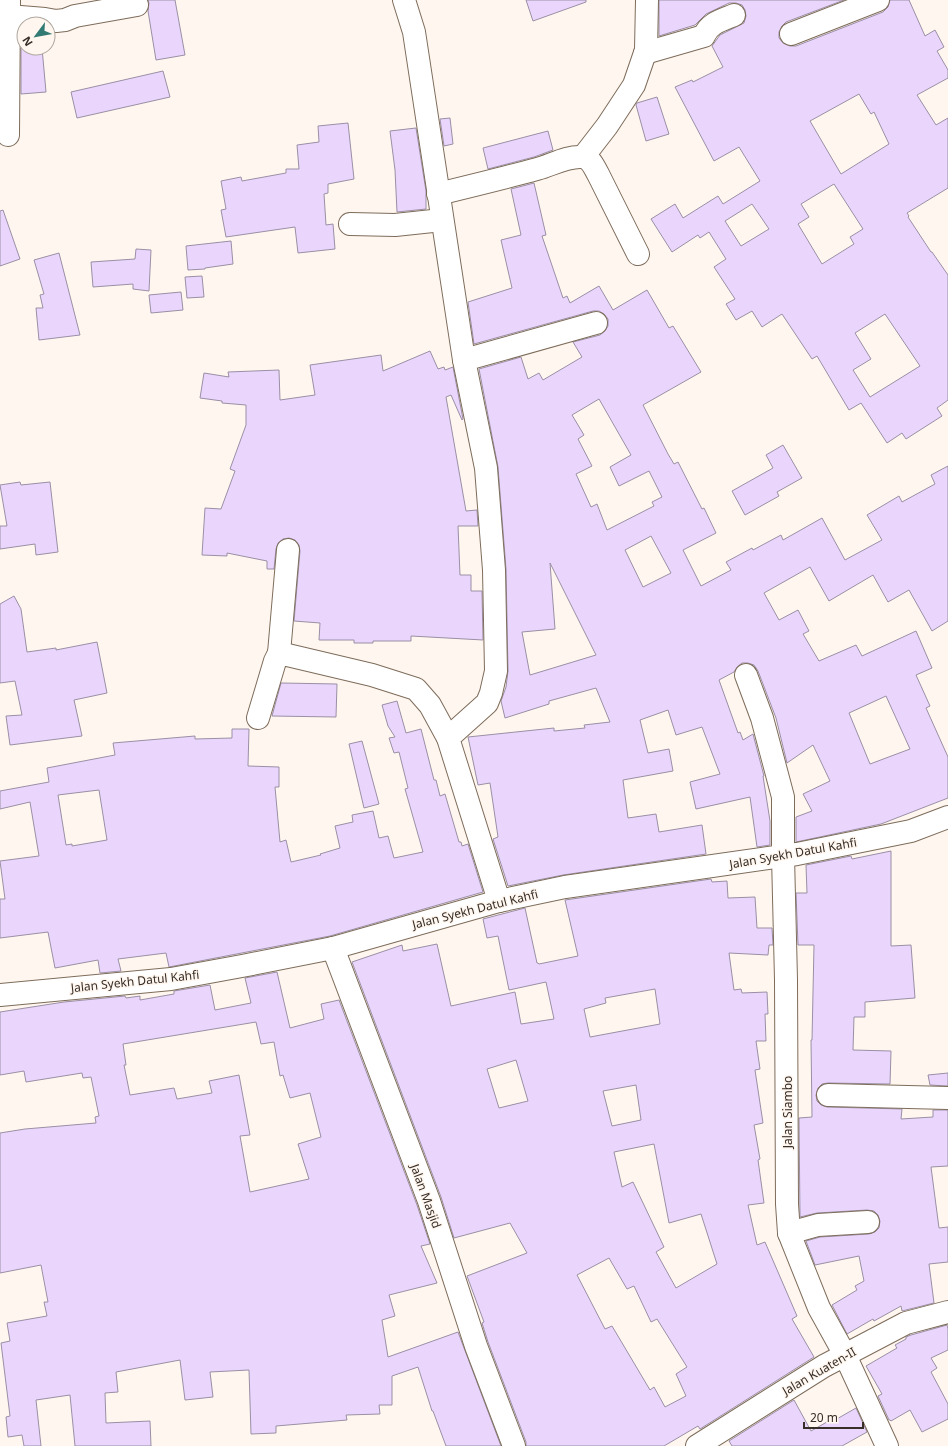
<svg xmlns="http://www.w3.org/2000/svg" width="948" height="1446" font-family="'Noto Sans',sans-serif">
  <style>
    .building { fill: #ead6fd; stroke: #9a8fa5; fill-rule: evenodd }
    .lines { fill: none; stroke-linecap: round; stroke-linejoin: round }
    .minor-casing { stroke: #7e6c5b; stroke-width: 24 }
    .minor { stroke: #fff; stroke-width: 22 }
    .labels { text-anchor: middle; dominant-baseline: central; stroke-width: 3; stroke-linejoin: round; paint-order: stroke }
    .street-label { font-size: 12px; fill: #362e27; stroke: #fff7ef }
  </style>
  <rect width="100%" height="100%" fill="#fff7ef"/>
  <g class="building">
    <polygon points="148,0 175,0 185,55 156,60 148,11 149,3"/>
    <polygon points="526,0 586,0 586,2 533,21"/>
    <path d="M 659,0 L 844,0 L 786,22 L 782,26 L 779,32 L 779,38 L 783,43 L 790,46 L 796,46 L 883,12 L 888,7 L 890,0 L 909,0 L 925,36 L 935,30 L 944,47 L 937,51 L 948,70 L 948,78 L 917,95 L 936,125 L 948,118 L 948,188 L 907,213 L 909,216 L 908,217 L 931,252 L 932,252 L 948,275 L 948,400 L 937,408 L 942,416 L 906,439 L 902,433 L 887,443 L 861,403 L 849,410 L 817,356 L 812,359 L 782,314 L 762,327 L 752,311 L 736,320 L 726,304 L 735,299 L 714,267 L 726,259 L 709,232 L 700,238 L 698,235 L 672,252 L 651,219 L 675,204 L 683,218 L 718,196 L 723,204 L 760,181 L 739,147 L 714,161 L 675,87 L 692,80 L 693,82 L 723,67 L 712,46 L 720,35 L 744,23 L 746,16 L 745,10 L 742,5 L 736,3 L 729,3 L 706,14 L 695,25 L 659,36 ZM 859,94 L 871,114 L 874,112 L 889,144 L 841,174 L 810,121 ZM 834,184 L 863,229 L 850,237 L 854,244 L 822,264 L 798,224 L 809,217 L 801,204 ZM 752,204 L 769,229 L 741,246 L 725,221 ZM 885,314 L 920,366 L 870,397 L 853,370 L 871,359 L 855,333 Z"/>
    <polygon points="21,48 42,48 46,92 21,94"/>
    <polygon points="163,71 170,97 77,118 71,92"/>
    <polygon points="657,97 669,134 646,141 636,105 637,103"/>
    <polygon points="450,118 453,144 444,146 440,119"/>
    <polygon points="348,123 354,179 328,184 328,193 324,194 326,225 333,224 335,249 298,253 295,227 226,237 221,210 226,209 221,181 241,177 242,181 286,173 286,169 299,169 297,145 319,142 318,126"/>
    <polygon points="416,128 426,191 426,209 397,212 395,170 390,131"/>
    <polygon points="548,131 553,150 534,157 488,169 483,148"/>
    <path d="M 534,183 L 546,235 L 542,236 L 563,298 L 567,296 L 570,303 L 599,286 L 613,310 L 647,290 L 669,328 L 673,326 L 701,372 L 643,405 L 668,454 L 674,464 L 678,462 L 702,509 L 704,508 L 716,533 L 683,550 L 701,586 L 731,570 L 726,562 L 752,548 L 753,550 L 781,535 L 783,540 L 822,518 L 845,560 L 882,540 L 867,515 L 899,496 L 902,502 L 935,484 L 931,475 L 948,466 L 948,621 L 932,631 L 909,590 L 888,602 L 873,575 L 829,601 L 810,567 L 764,593 L 779,620 L 798,610 L 809,631 L 803,634 L 819,661 L 856,645 L 862,656 L 916,631 L 932,668 L 916,675 L 930,706 L 926,708 L 948,757 L 948,798 L 881,824 L 796,842 L 796,817 L 812,811 L 803,794 L 830,781 L 813,745 L 787,763 L 776,718 L 758,671 L 754,665 L 748,663 L 742,663 L 737,667 L 734,672 L 719,680 L 738,733 L 740,732 L 743,740 L 753,734 L 764,776 L 763,776 L 770,821 L 770,845 L 757,847 L 750,797 L 696,809 L 690,782 L 720,774 L 702,727 L 676,735 L 668,710 L 640,720 L 648,753 L 669,749 L 673,771 L 623,780 L 628,818 L 656,814 L 659,832 L 702,825 L 706,854 L 563,875 L 508,886 L 493,839 L 498,837 L 490,783 L 478,785 L 468,737 L 554,728 L 554,731 L 585,728 L 584,725 L 610,722 L 596,688 L 549,701 L 549,704 L 505,718 L 501,701 L 506,687 L 508,671 L 506,569 L 498,467 L 479,369 L 521,357 L 528,379 L 539,373 L 543,380 L 582,357 L 573,342 L 600,335 L 605,331 L 608,326 L 608,319 L 604,314 L 599,311 L 593,311 L 474,344 L 468,302 L 512,288 L 501,240 L 521,235 L 511,189 ZM 599,399 L 631,455 L 610,467 L 619,486 L 649,471 L 662,497 L 652,502 L 654,506 L 607,530 L 597,504 L 591,507 L 576,474 L 592,466 L 578,439 L 584,435 L 572,415 ZM 651,536 L 671,573 L 643,587 L 625,550 ZM 550,563 L 596,655 L 530,675 L 522,632 L 555,629 ZM 886,696 L 910,749 L 870,764 L 849,713 Z"/>
    <polygon points="3,210 20,259 0,266 0,211"/>
    <polygon points="231,241 233,264 205,268 205,269 188,270 186,246"/>
    <polygon points="136,249 151,250 149,291 133,289 133,284 93,287 91,262 135,259"/>
    <polygon points="59,253 80,335 39,340 36,308 43,308 40,295 44,294 34,260"/>
    <polygon points="202,276 204,297 187,298 185,277"/>
    <polygon points="181,292 183,310 151,313 149,295"/>
    <polygon points="430,351 438,369 444,367 445,370 453,367 463,419 462,420 451,395 446,397 466,511 477,510 478,526 458,526 460,575 471,575 471,591 482,591 483,640 411,636 411,641 373,641 373,643 354,643 354,640 319,640 320,623 294,621 300,551 299,545 295,540 289,538 283,539 278,543 276,549 274,569 267,569 267,561 227,553 227,556 202,555 205,508 221,509 235,471 230,469 246,425 246,405 222,403 222,401 200,398 204,373 229,377 228,372 279,370 280,400 315,395 310,365 381,355 383,371"/>
    <polygon points="783,445 802,478 777,492 779,496 745,515 732,491 773,468 766,455"/>
    <polygon points="20,482 21,485 50,482 58,552 36,555 35,544 0,549 0,526 7,526 0,485"/>
    <polygon points="14,596 21,609 27,652 56,648 56,650 97,642 107,693 74,700 82,736 10,745 6,716 22,715 15,681 0,683 0,604"/>
    <polygon points="281,683 337,684 336,717 272,716"/>
    <path d="M 397,701 L 406,733 L 421,729 L 434,780 L 436,780 L 440,796 L 445,794 L 459,842 L 461,842 L 462,846 L 468,844 L 483,892 L 330,936 L 169,967 L 166,953 L 118,959 L 121,971 L 100,973 L 98,960 L 55,968 L 48,932 L 0,938 L 0,899 L 5,899 L 0,861 L 39,856 L 30,802 L 0,809 L 0,791 L 49,782 L 47,768 L 115,755 L 113,743 L 195,736 L 195,739 L 232,738 L 232,729 L 249,729 L 248,766 L 279,767 L 279,787 L 275,787 L 280,842 L 286,840 L 291,862 L 321,855 L 320,854 L 340,848 L 335,826 L 353,822 L 352,815 L 373,811 L 379,838 L 388,836 L 394,858 L 423,852 L 405,789 L 408,788 L 399,752 L 394,753 L 389,738 L 395,737 L 388,726 L 382,705 ZM 99,790 L 107,840 L 72,846 L 72,844 L 66,845 L 58,795 Z"/>
    <polygon points="362,741 379,804 364,808 349,744"/>
    <polygon points="891,851 891,946 911,945 915,998 865,1002 865,1017 854,1017 853,1050 891,1051 890,1084 828,1083 822,1084 818,1088 816,1095 817,1101 821,1105 827,1107 902,1109 901,1119 933,1117 933,1110 948,1110 948,1166 931,1167 939,1228 948,1227 948,1262 929,1264 934,1303 902,1311 901,1306 874,1321 873,1319 847,1334 832,1305 857,1290 855,1286 864,1281 859,1256 815,1265 806,1241 820,1237 869,1234 875,1232 879,1228 880,1221 878,1215 874,1211 867,1210 817,1213 800,1217 799,1118 812,1117 811,1040 812,1040 814,945 798,945 796,893 807,893 806,865 851,856 852,859"/>
    <path d="M 711,879 L 712,882 L 727,881 L 728,898 L 755,897 L 757,928 L 772,928 L 773,945 L 769,945 L 768,955 L 729,953 L 734,990 L 741,989 L 742,993 L 767,992 L 768,1014 L 765,1014 L 766,1041 L 756,1041 L 760,1069 L 755,1070 L 763,1123 L 754,1125 L 760,1159 L 758,1160 L 764,1203 L 748,1205 L 757,1245 L 765,1242 L 797,1316 L 792,1319 L 814,1357 L 700,1429 L 698,1426 L 664,1446 L 526,1446 L 526,1442 L 488,1342 L 482,1323 L 484,1322 L 467,1276 L 527,1253 L 510,1223 L 454,1238 L 441,1197 L 352,962 L 402,945 L 403,951 L 437,944 L 451,1006 L 515,992 L 521,1024 L 554,1019 L 546,982 L 509,990 L 498,936 L 487,938 L 483,919 L 525,908 L 537,963 L 538,963 L 539,964 L 578,956 L 565,900 ZM 655,989 L 660,1024 L 590,1037 L 584,1009 L 606,1003 L 605,998 ZM 516,1060 L 528,1101 L 499,1108 L 487,1069 ZM 636,1085 L 641,1120 L 612,1126 L 603,1091 ZM 654,1144 L 669,1223 L 701,1214 L 717,1264 L 676,1288 L 656,1252 L 664,1247 L 633,1182 L 622,1187 L 614,1152 ZM 609,1258 L 627,1289 L 634,1286 L 651,1322 L 657,1319 L 687,1367 L 676,1374 L 686,1396 L 665,1407 L 654,1387 L 650,1390 L 612,1326 L 605,1329 L 577,1275 Z"/>
    <path d="M 277,972 L 290,1028 L 324,1019 L 321,1004 L 339,1000 L 417,1205 L 430,1244 L 421,1246 L 437,1283 L 389,1295 L 395,1316 L 382,1320 L 388,1357 L 458,1332 L 501,1446 L 446,1446 L 433,1411 L 432,1411 L 418,1367 L 392,1376 L 392,1405 L 379,1405 L 380,1414 L 346,1415 L 347,1420 L 276,1426 L 276,1433 L 251,1434 L 249,1370 L 210,1372 L 213,1397 L 185,1400 L 180,1360 L 116,1372 L 118,1392 L 105,1393 L 106,1423 L 150,1421 L 151,1446 L 75,1446 L 70,1395 L 36,1400 L 41,1446 L 24,1446 L 22,1435 L 8,1437 L 6,1417 L 10,1416 L 1,1343 L 10,1341 L 7,1323 L 47,1316 L 44,1302 L 48,1302 L 41,1265 L 0,1273 L 0,1133 L 25,1129 L 96,1123 L 95,1117 L 99,1116 L 91,1077 L 83,1078 L 82,1073 L 26,1082 L 24,1071 L 0,1075 L 0,1012 L 64,1002 L 125,996 L 126,998 L 140,996 L 140,1000 L 174,994 L 174,991 L 210,985 L 215,1010 L 251,1003 L 245,978 ZM 256,1022 L 261,1044 L 274,1042 L 280,1076 L 283,1075 L 290,1098 L 310,1093 L 321,1137 L 298,1144 L 309,1179 L 250,1192 L 240,1136 L 250,1135 L 239,1075 L 209,1081 L 212,1093 L 177,1099 L 174,1088 L 130,1095 L 124,1065 L 126,1065 L 123,1044 Z"/>
    <polygon points="948,1073 948,1086 930,1085 928,1075"/>
    <polygon points="947,1325 948,1329 948,1350 931,1358 937,1368 931,1372 948,1404 948,1419 922,1432 910,1410 891,1421 890,1420 889,1420 878,1396 882,1394 866,1366 897,1348 895,1345 906,1339 906,1337 911,1335"/>
    <polygon points="794,1400 811,1431 834,1418 835,1420 856,1408 867,1432 842,1446 732,1446 729,1441"/>
  </g>
  <g class="lines">
    <defs>
      <g id="minor">
        <polyline points="404,0 414,32 464,360 486,468 494,570 496,671 491,693 487,703 448,738 499,901"/>
        <polyline points="8,16 45,19 56,21 65,20 75,16 137,5"/>
        <polyline points="791,34 878,0"/>
        <path d="M 645,53 L 704,36 C 709,23 722,20 734,15"/>
        <polyline points="8,135 9,0"/>
        <polyline points="583,157 607,126 634,85 646,50 647,0"/>
        <path d="M 438,194 C 471,186 504,178 537,169 C 552,165 566,156 582,157 C 591,158 594,167 598,174 L 638,254"/>
        <polyline points="350,224 395,225 442,220"/>
        <polyline points="464,360 596,323"/>
        <polyline points="279,653 288,550"/>
        <polyline points="746,675 762,718 783,797 783,856 786,980 787,1204 789,1233 819,1308 845,1355 887,1446"/>
        <polyline points="258,718 275,661 279,653 372,675 416,689 430,705 448,738"/>
        <polyline points="333,948 429,1201 476,1346 514,1446"/>
        <polyline points="0,995 171,979 242,966 333,948 499,901 565,887 797,854 911,831 948,817"/>
        <polyline points="828,1095 948,1098"/>
        <polyline points="789,1233 818,1225 868,1222"/>
        <polyline points="697,1446 824,1366 906,1323 948,1312"/>
      </g>
    </defs>
    <use href="#minor" class="minor-casing"/>
    <use href="#minor" class="minor"/>
  </g>
  <g class="labels">
    <g class="street-label">
      <text transform="translate(793 853) rotate(-10)">Jalan Syekh Datul Kahfi</text>
      <text transform="translate(475 909) rotate(-14)">Jalan Syekh Datul Kahfi</text>
      <text transform="translate(135 981) rotate(-6)">Jalan Syekh Datul Kahfi</text>
      <text transform="translate(787 1112) rotate(-90)">Jalan Siambo</text>
      <text transform="translate(426 1196) rotate(70)">Jalan Masjid</text>
      <text transform="translate(819 1371) rotate(-30)">Jalan Kuaten-II</text>
    </g>
  </g>
  <g transform="translate(36 36) rotate(238)"><circle r="19" fill="#fff7ef" stroke="#afa79f"/>
  <path d="M0-3L7 15L0 10L-7 15Z" fill="#327a74"/>
  <text y="-6" font-size="11" font-weight="bold" text-anchor="middle" fill="#362e27">N</text>
  </g>
  <path d="M804 1422v6h59v-6" fill="none" stroke="#362e27" stroke-width="2"/>
  <text x="810" y="1422" font-size="12" fill="#362e27" stroke="#fff7ef" stroke-width="3" paint-order="stroke">20 m</text>
</svg>
